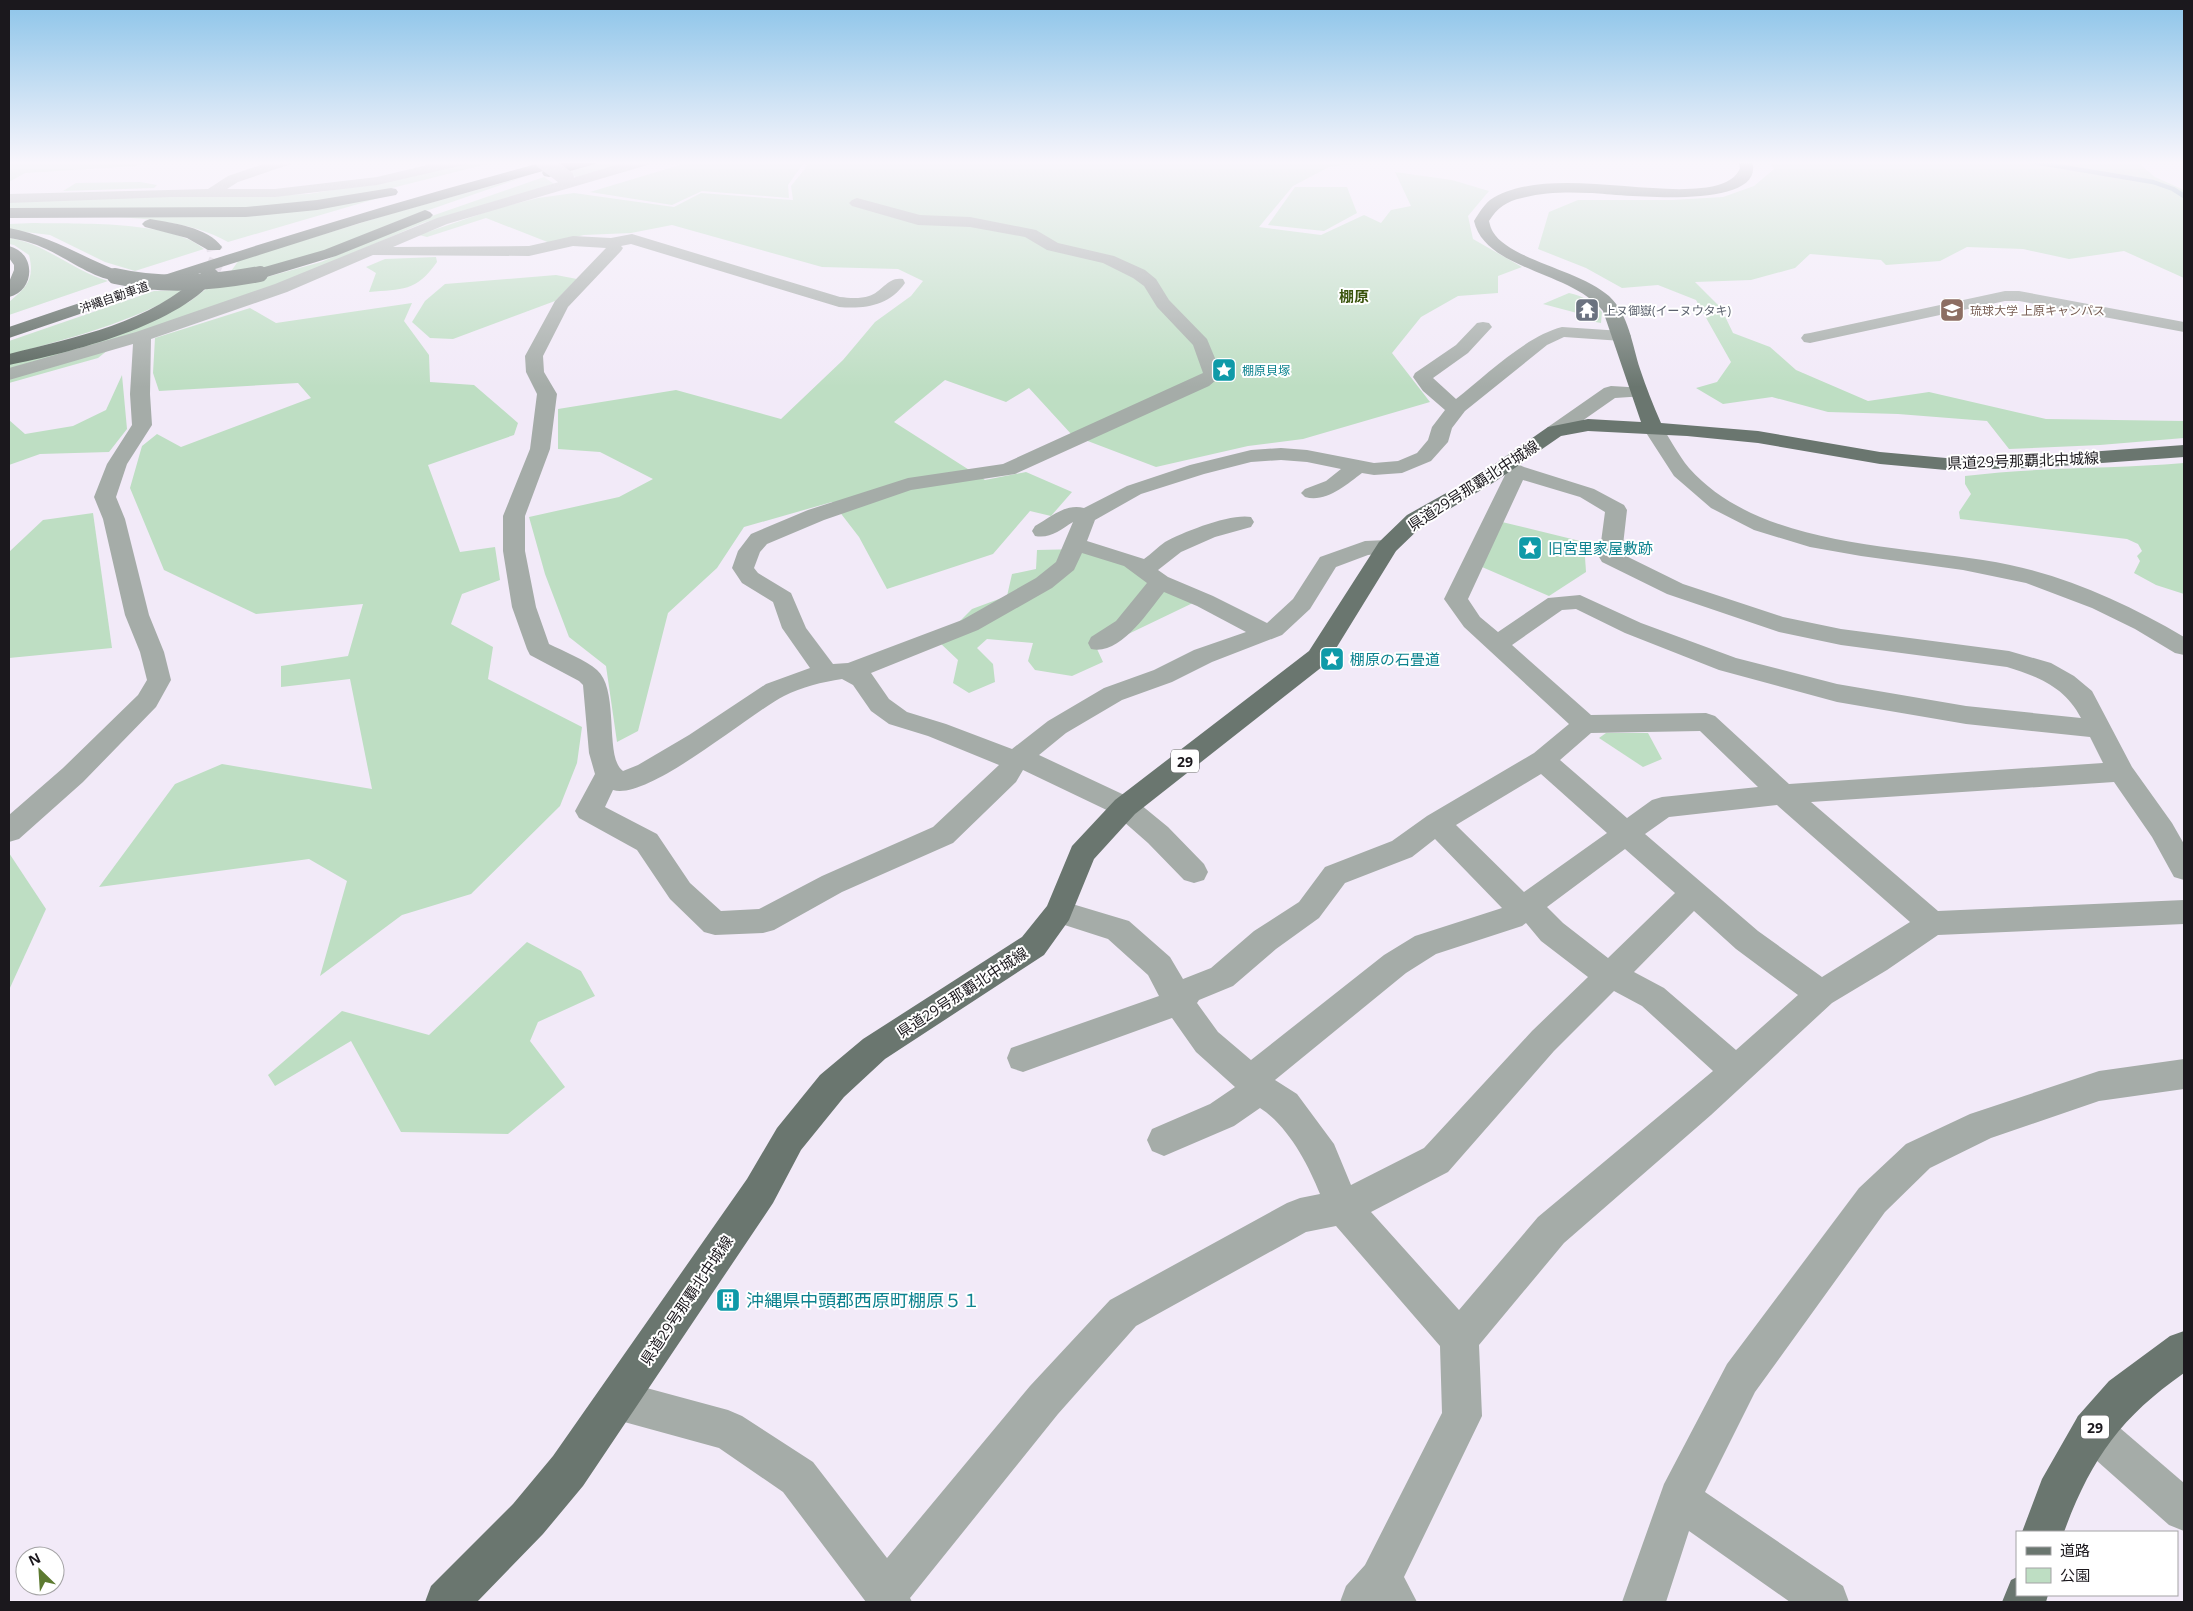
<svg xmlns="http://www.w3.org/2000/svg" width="2193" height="1611" font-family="'Open Sans','Noto Sans JP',sans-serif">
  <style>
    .green { fill: #bedec3 }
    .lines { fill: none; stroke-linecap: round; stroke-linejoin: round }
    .stream { stroke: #7aa0ad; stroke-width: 4.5 }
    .highway-tunnel { stroke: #d2cad7; stroke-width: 16; stroke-dasharray: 16 8; stroke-linecap: butt }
    .minor { fill: #a5aca8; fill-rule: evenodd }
    .major { fill: #6a766f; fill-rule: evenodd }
    .highway { fill: #55625a; fill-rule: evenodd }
    .minor-bridge { stroke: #a5aca8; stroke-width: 16 }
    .highway-bridge { stroke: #55625a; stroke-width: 16 }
    .labels { text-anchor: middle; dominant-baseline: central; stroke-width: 4; stroke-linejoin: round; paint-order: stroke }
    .far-street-label { font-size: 12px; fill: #1b181d; stroke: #fff }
    .far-worship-label { font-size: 12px; fill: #5b616d; stroke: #fff; text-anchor: start }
    .far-education-label { font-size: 12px; fill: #785e54; stroke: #fff; text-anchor: start }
    .far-culture-label { font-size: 12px; fill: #0d838f; stroke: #fff; text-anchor: start }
    .shield { fill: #fff; stroke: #5f5d61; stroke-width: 1 }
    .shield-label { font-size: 14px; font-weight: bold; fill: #1b181d }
    .far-quarter-label { font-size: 15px; font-weight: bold; fill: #3a540c; stroke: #fff }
    .street-label { font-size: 15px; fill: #1b181d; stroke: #fff }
    .culture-label { font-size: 15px; fill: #0d838f; stroke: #fff; text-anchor: start }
    .near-culture-label { font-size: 18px; fill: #0d838f; stroke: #fff; text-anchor: start }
  </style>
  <rect width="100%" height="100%" fill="#f2eaf8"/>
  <g class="green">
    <polygon points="9,161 145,161 136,166 25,173 9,182"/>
    <polygon points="474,161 499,161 380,191 327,200 233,209 38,209 9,211 9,201 23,200 139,196 256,196 308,194 394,180"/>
    <polygon points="601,161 636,161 577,178 567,171"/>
    <polygon points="693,161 805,161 788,185 789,198 702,191 672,205 590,192"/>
    <polygon points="811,161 1359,161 1359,163 1329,167 1293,186 1259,227 1321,235 1364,215 1381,223 1391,210 1411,206 1395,172 1452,180 1489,191 1468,216 1473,239 1522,267 1498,276 1498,293 1458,296 1421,317 1392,353 1430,402 1303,439 1248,446 1156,467 1072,435 1029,388 1006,402 945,380 894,422 985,480 1026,472 1072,492 1051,516 1030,511 993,554 887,589 859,537 832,502 744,527 717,568 668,613 638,731 617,742 606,666 569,637 545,574 529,517 619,497 653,479 600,452 558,449 558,409 676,390 781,419 843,360 875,322 911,296 923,281 898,269 822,267 672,225 631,233 584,235 550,243 486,218 427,237 419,235 498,208 538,198 574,193 674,207 701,193 793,200 791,186"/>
    <polygon points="1768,161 2136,161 2155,177 2184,190 2184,278 2124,251 2069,259 2023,249 1967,247 1940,261 1886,265 1881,260 1810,254 1795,268 1751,280 1695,282 1721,308 1733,333 1770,347 1796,370 1868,401 1929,392 2046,419 2184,421 2184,438 2100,445 2009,449 1987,421 1898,414 1828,412 1772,397 1723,404 1696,388 1717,382 1731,362 1696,300 1658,285 1622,288 1586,268 1538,249 1549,212 1578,200 1672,200 1723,197 1754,186 1774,169"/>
    <polygon points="524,177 403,219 316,254 273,267 229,274 239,260 390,214"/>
    <polygon points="544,177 554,184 423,223 291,280 142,332 9,369 9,364 61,350 153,319 189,302 206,289 241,284 321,262 426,218"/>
    <polygon points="140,182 157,185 154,188 63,191 76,183"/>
    <polygon points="1295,187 1347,187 1357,213 1324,231 1268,225"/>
    <path d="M 382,197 L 228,242 C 173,210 72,216 9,218 L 13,216 L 164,216 Z"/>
    <path d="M 33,223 C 77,224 171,220 204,249 L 135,271 L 105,262 L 50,235 L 9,230 L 9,224 Z"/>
    <path d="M 9,238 C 45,243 73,271 108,281 L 9,315 L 9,302 C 27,287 35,279 29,255 L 14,245 L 9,244 Z"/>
    <path d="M 436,257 L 437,262 C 416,292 402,289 369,292 L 376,273 L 366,267 L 385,259 Z"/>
    <polygon points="556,275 577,279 555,301 453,339 430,338 412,322 425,301 445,284"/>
    <path d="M 186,290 C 132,323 69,338 9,355 L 9,341 L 154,291 Z"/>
    <path d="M 1569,293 C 1583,296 1593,302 1602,312 L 1601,323 L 1585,320 L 1577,313 L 1543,304 Z"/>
    <polygon points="412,303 404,321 429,355 430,382 474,385 518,423 514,435 428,465 460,552 495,547 500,580 462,594 451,624 493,647 488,679 582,727 577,763 560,806 471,894 402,915 320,976 347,881 309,859 99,887 175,784 222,764 372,789 350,679 281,687 281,666 348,656 363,604 256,614 164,570 130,488 142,446 157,434 181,447 311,398 298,383 159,391 153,373 155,338 250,308 276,323"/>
    <polygon points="108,350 98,358 9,383 9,377"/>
    <polygon points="122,375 127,429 109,452 40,454 9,465 9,420 25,434 73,426 106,410"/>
    <path d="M 2184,463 L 2184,594 L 2156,585 L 2134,573 L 2140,561 L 2137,556 L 2142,551 L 2138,544 L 2127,539 L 1960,519 L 1959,512 L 1971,494 L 1965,484 L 1965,476 C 2038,467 2111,469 2184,463 Z"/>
    <polygon points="93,513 112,648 9,658 9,552 43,520"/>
    <polygon points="1502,522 1584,542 1586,572 1549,596 1482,567"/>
    <polygon points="1081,549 1123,561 1197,601 1097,649 1103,662 1072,676 1035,670 1028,661 1033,643 987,639 977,648 993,664 995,682 969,693 953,683 958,660 939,642 972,609 1007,596 1012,574 1036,569 1037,550"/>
    <polygon points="1606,733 1648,733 1662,759 1643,767 1599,738"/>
    <polygon points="9,853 46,909 9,990"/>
    <polygon points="527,942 581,971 595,996 538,1022 530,1041 565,1087 508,1134 401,1132 351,1041 275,1086 268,1075 342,1011 429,1035"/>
  </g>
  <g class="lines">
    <polyline class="stream" points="2027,161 2153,182 2173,189 2184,196"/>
    <polyline class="highway-tunnel" points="211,273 217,260 214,247"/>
    <g class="minor">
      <polygon points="272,161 293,161 291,164 238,182 227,189 275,189 377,177 444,161 470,161 468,164 377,185 275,197 171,197 9,203 9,194 208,189 228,176"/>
      <path d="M 630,161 L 653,161 L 651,164 L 447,224 L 393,247 L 529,246 L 573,236 L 611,238 L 632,234 L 840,297 C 849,298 860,299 869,296 C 882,292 888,276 903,279 L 905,283 C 889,306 865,309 839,307 L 631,244 L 621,246 L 623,248 L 621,251 L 568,307 L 543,356 L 544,372 L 557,394 L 550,449 L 525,516 L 525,551 L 536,607 L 549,644 C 563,651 586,660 597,670 C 620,690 604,758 623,771 L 638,765 L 689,735 L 766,684 L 810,668 L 782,628 L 773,602 L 742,583 L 732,568 L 738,551 L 751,534 L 808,510 L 908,478 L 1003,464 L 1203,373 L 1193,345 L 1157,307 L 1144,286 L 1133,278 L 1103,263 L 1047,250 L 1025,237 L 970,227 L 918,225 L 852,206 L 849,203 L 852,200 L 857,198 L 920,215 L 970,217 L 1036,230 L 1058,243 L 1114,256 L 1145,270 L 1156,279 L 1169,300 L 1207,339 L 1222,375 L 1209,386 L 1015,474 L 911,490 L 824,520 L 767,544 L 760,552 L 754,568 L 758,573 L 791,593 L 806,628 L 833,664 L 848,663 L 962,620 L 1036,578 L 1056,562 L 1073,522 C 1060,530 1050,539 1035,536 L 1032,531 L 1035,526 C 1051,517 1066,503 1084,508 L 1127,486 L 1190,465 L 1251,450 L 1281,448 L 1307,450 L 1374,463 L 1398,461 L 1417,453 L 1428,440 L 1432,427 L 1445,410 L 1423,391 L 1413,377 L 1415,373 L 1456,345 L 1477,323 L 1483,322 L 1489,323 L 1492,327 L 1468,353 L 1433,378 L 1456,399 C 1485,376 1526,336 1562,327 L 1622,331 L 1628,332 L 1631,336 L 1628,340 L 1622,341 L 1564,337 L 1547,345 L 1465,411 L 1452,428 L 1448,442 L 1431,461 L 1402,473 L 1374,475 L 1362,473 C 1346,485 1326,503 1305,497 L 1301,493 L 1305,489 L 1326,481 L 1341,469 L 1307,462 L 1281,460 L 1251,462 L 1204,474 L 1141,494 L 1095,520 L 1087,541 L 1144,559 C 1151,554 1158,547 1165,542 C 1183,532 1231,513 1251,517 L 1254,522 L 1251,527 L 1215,537 L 1181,552 L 1158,570 L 1168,577 L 1213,596 L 1267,623 L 1293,599 L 1320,557 L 1365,541 L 1387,540 L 1395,542 L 1398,547 L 1395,552 L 1368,555 L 1336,567 L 1310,609 L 1282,635 L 1212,662 L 1172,682 L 1122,700 L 1066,733 L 1039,755 L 1135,800 L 1168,827 L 1204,864 L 1208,872 L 1204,880 L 1194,883 L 1184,880 L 1148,843 L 1115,814 L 1023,770 L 1016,782 L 953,843 L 842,892 L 774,930 L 763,933 L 715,935 L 704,932 L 670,899 L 637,850 L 579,818 L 575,811 L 595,774 L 589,753 L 583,685 L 579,681 L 530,655 L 527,649 L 512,607 L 503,551 L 503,516 L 530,449 L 537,394 L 526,372 L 525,356 L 555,301 L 606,248 L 573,246 L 529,256 L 373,255 L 287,292 L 151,339 L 150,394 L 152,425 L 127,464 L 116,497 L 125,519 L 149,615 L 164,652 L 171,680 L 156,707 L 83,782 L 19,839 L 9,842 L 9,815 L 63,768 L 138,695 L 147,680 L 140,652 L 125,615 L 103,519 L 94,497 L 107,464 L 132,425 L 130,394 L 133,344 L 9,380 L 9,368 L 136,332 L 275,284 L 437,218 ZM 1082,553 L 1124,566 L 1147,583 L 1116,621 L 1091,637 L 1088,643 L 1091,649 C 1120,656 1148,612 1164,592 L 1197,606 L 1246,632 L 1194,650 L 1154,670 L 1104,688 L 1048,721 L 1012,749 L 946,724 L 907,712 L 889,699 L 871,673 L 978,630 L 1052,588 L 1074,570 ZM 842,679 L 853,685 L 871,711 L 889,724 L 928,736 L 999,765 L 933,827 L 822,876 L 759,909 L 721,911 L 690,883 L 657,834 L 605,807 L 613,790 C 648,801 749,714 784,696 C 802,687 822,682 842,679 Z"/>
      <polygon points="2005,291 2019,291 2184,322 2184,332 2019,301 2005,301 1810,343 1804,342 1801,338 1804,334 1810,333"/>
      <polygon points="1611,386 1645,388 1647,392 1645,396 1615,398 1562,435 1555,437 1548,435 1545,431 1548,427 1604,388"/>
      <path d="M 1653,422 L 1660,424 C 1670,438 1678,455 1689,468 C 1763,551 1908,544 2010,565 C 2071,578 2130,605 2184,637 L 2184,655 L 2175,653 L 2135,629 L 2092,608 L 2026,583 L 1963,570 L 1861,556 L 1810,547 L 1754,530 L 1711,508 L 1674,476 L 1643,428 L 1646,424 Z"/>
      <path d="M 1506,459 L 1524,467 L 1594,489 L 1624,505 L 1627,510 L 1622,554 L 1683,584 L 1783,617 L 1841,629 L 2009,651 L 2051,663 L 2074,676 L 2092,691 L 2132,767 L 2172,823 L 2184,844 L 2184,880 L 2174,877 L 2152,837 L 2114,782 L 1811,802 L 1938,911 L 2184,900 L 2184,924 L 1938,935 L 1887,970 L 1832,1003 L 1711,1115 L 1564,1243 L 1479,1345 L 1482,1416 L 1404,1577 L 1417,1602 L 1340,1602 L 1346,1586 L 1365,1565 L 1442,1413 L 1440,1346 L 1336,1226 L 1306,1232 L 1136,1326 L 1058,1414 L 910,1598 L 912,1602 L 866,1602 L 783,1492 L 719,1448 L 617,1420 L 603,1414 L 597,1400 L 603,1386 L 617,1380 L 728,1410 L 742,1416 L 813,1462 L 887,1558 L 1030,1386 L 1110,1300 L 1287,1203 L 1300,1198 L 1320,1194 C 1308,1164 1288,1126 1260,1108 L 1234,1126 L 1164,1156 L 1152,1151 L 1147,1140 L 1152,1129 L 1210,1104 L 1235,1087 L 1196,1052 L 1172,1018 L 1023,1072 L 1011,1068 L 1007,1058 L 1011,1048 L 1159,996 L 1148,975 L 1108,939 L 1049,920 L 1044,912 L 1049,904 L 1059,900 L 1129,921 L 1170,957 L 1183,979 L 1211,968 L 1254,931 L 1299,902 L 1325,867 L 1392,841 L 1427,816 L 1534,753 L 1569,724 L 1464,627 L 1444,599 L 1506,473 L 1496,465 L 1499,461 ZM 1523,480 L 1580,497 L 1605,512 L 1599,557 L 1602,562 L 1667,594 L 1779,632 L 1841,645 L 2007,667 C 2039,677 2065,687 2081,718 L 1966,706 L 1837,684 L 1736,658 L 1641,623 L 1580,595 L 1548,598 L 1498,632 L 1480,617 L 1468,599 ZM 1576,609 L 1625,633 L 1719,670 L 1837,702 L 1966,724 L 2090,737 L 2103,763 L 1789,784 L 1715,716 L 1706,713 L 1591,715 L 1512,645 L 1562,610 ZM 1700,731 L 1758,787 L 1662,797 L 1652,800 L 1627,818 L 1560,760 L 1591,733 ZM 1541,774 L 1607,833 L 1524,892 L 1456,825 ZM 1777,805 L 1910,922 L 1822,977 L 1758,931 L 1645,834 L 1669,817 ZM 1435,839 L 1502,908 L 1415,936 L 1384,955 L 1251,1060 L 1218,1032 L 1197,1003 L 1199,1000 L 1233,986 L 1276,949 L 1319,918 L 1345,883 L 1412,857 ZM 1625,849 L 1675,893 L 1608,958 L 1563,923 L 1547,907 ZM 1694,911 L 1736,949 L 1798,995 L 1736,1050 L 1664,988 L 1634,972 ZM 1526,923 L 1541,941 L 1588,977 L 1532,1031 L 1424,1148 L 1351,1185 L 1334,1144 L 1297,1094 L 1275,1080 L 1406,973 L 1436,954 L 1522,926 ZM 1614,991 L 1642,1006 L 1713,1071 L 1538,1217 L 1459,1310 L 1371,1212 L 1448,1172 L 1554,1051 Z"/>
      <polygon points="2184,1059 2184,1089 2099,1101 1991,1138 1930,1168 1885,1212 1755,1392 1705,1492 1843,1586 1849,1602 1790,1602 1689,1531 1666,1602 1622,1602 1664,1484 1727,1364 1859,1188 1906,1144 1970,1114 2099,1071"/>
      <polygon points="2092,1410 2106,1416 2184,1483 2184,1531 2169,1525 2078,1444 2072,1430 2078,1416"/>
    </g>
    <g class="major">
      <path d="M 1738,161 L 1752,161 C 1768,213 1616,194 1590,193 C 1568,192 1544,192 1522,198 C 1507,201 1497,208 1489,221 C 1490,225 1491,229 1493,232 C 1510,260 1580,270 1609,296 C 1629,315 1632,344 1640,369 C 1646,387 1653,405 1661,423 L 1758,431 L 1880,452 L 1946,458 L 2033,456 L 2184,445 L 2184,457 L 2033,468 L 1946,470 L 1880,464 L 1758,443 L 1687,436 L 1588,431 L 1561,436 L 1496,481 L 1423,525 L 1396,551 L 1327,663 L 1135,814 L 1094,859 L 1069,920 L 1044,955 L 885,1059 L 844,1097 L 801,1150 L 773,1203 L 583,1486 L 543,1534 L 477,1602 L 425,1602 L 431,1586 L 513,1504 L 553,1456 L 747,1179 L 777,1128 L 820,1075 L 863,1039 L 1022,937 L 1047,906 L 1072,846 L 1115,800 L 1309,651 L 1379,542 L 1407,515 L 1482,473 L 1548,427 L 1588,419 L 1641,422 L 1603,311 C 1571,271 1485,270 1474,221 C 1479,213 1483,206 1490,200 C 1540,166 1643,195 1701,188 C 1715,187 1735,182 1740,168 Z"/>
      <path d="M 2184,1331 L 2184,1373 C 2120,1418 2091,1459 2064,1532 L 2022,1532 L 2042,1479 L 2078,1416 L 2109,1381 L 2170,1336 Z"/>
      <polygon points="2017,1577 2017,1595 2048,1595 2046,1602 2002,1602 2011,1580"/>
    </g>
    <g class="highway">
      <path d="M 548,161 L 597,161 L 595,164 L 549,177 L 544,176 L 542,173 L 543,171 L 360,223 L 215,269 L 219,273 C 184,325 68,353 9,365 L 9,354 C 75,337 152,323 201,273 L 9,338 L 9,327 C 187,266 366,209 548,161 Z"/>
      <polygon points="391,188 396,189 398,192 396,195 317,210 246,217 9,218 9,208 246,207 317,200"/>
      <polygon points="425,210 430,212 433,215 430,218 336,256 260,279 254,278 252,274 254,270 324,250"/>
      <path d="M 150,219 C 172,223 208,227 222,247 L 220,250 L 208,250 L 187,238 L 145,227 L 142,224 L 145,221 Z"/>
      <path d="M 9,228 C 51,236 82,257 121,272 L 123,276 L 121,280 C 101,284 65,257 46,249 C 34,243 22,240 9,238 Z"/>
      <path d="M 9,246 C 37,253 35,291 9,297 L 9,282 L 14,270 L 14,265 L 9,258 Z"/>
    </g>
    <polyline class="minor-bridge" points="543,161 566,178"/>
    <path class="highway-bridge" d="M 115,276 C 164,287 211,283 260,274"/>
  </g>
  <linearGradient id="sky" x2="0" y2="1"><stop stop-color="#8cc4e9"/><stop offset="0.42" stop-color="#f9f6fc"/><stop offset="1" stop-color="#f9f6fc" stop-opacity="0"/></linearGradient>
  <rect width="2193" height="387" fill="url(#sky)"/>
  <defs>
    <symbol id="temple-square" viewBox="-11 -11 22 22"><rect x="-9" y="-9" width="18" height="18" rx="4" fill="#6b7280" stroke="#fff"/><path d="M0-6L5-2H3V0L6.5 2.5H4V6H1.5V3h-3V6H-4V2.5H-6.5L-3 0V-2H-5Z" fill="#fff"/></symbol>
    <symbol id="university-square" viewBox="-11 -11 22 22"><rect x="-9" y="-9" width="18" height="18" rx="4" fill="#8d6e63" stroke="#fff"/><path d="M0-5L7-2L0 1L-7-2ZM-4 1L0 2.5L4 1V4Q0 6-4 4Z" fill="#fff"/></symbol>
    <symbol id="sight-square" viewBox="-11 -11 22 22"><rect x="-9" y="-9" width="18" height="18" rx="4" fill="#0f9aa8" stroke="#fff"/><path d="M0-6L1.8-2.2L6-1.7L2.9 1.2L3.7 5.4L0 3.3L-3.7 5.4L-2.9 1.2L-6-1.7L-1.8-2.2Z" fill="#fff"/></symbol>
    <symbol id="building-square" viewBox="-11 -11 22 22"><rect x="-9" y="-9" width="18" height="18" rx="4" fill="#0f9aa8" stroke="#fff"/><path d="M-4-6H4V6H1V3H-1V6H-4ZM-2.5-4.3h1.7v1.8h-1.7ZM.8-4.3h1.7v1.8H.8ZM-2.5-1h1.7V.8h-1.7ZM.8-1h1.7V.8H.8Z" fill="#fff"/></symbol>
  </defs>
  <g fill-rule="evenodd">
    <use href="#temple-square" x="1573" y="296" width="28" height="28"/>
    <use href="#university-square" x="1938" y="296" width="28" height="28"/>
    <use href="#sight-square" x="1210" y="356" width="28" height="28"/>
    <use href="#sight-square" x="1516" y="534" width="28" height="28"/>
    <use href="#sight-square" x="1318" y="645" width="28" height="28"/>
    <use href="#building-square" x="714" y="1286" width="28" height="28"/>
  </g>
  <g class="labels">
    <g class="far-street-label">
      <text transform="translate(114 297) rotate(-19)">沖縄自動車道</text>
    </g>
    <g class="far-worship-label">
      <text x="1604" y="310">上ヌ御嶽(イーヌウタキ)</text>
    </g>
    <g class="far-education-label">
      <text x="1970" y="310">琉球大学 上原キャンパス</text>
    </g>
    <g class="far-culture-label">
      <text x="1242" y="370">棚原貝塚</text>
    </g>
    <g class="shield">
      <rect x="1171" y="749.5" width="28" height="23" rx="4"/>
      <rect x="2081" y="1415.5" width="28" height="23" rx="4"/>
    </g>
    <g class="shield-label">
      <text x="1185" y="761">29</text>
      <text x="2095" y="1427">29</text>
    </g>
    <g class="far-quarter-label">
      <text x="1354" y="296">棚原</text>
    </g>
    <g class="street-label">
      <text transform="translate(2023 460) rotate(-2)">県道29号那覇北中城線</text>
      <text transform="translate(1473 485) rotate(-33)">県道29号那覇北中城線</text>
      <text transform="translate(962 992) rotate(-33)">県道29号那覇北中城線</text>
      <text transform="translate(686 1300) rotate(-56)">県道29号那覇北中城線</text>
    </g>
    <g class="culture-label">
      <text x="1548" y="548">旧宮里家屋敷跡</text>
      <text x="1350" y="659">棚原の石畳道</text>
    </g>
    <g class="near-culture-label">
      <text x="746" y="1300">沖縄県中頭郡西原町棚原５１</text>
    </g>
  </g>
  <rect width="2193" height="1611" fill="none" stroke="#1b181d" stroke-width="20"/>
  <rect x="2016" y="1531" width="162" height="65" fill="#ffffff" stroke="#a4a3a5"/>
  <rect x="2026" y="1547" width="25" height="8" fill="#6a766f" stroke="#a4a3a5"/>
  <text x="2060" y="1556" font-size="15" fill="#1b181d">道路</text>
  <rect x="2026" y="1568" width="25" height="15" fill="#bedec3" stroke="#a4a3a5"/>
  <text x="2060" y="1581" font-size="15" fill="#1b181d">公園</text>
  <g transform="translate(40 1571) rotate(335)"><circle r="24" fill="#ffffff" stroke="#a4a3a5"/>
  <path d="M0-4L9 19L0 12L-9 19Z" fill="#5c7a30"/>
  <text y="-8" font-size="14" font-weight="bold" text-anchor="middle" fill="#1b181d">N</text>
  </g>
</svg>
